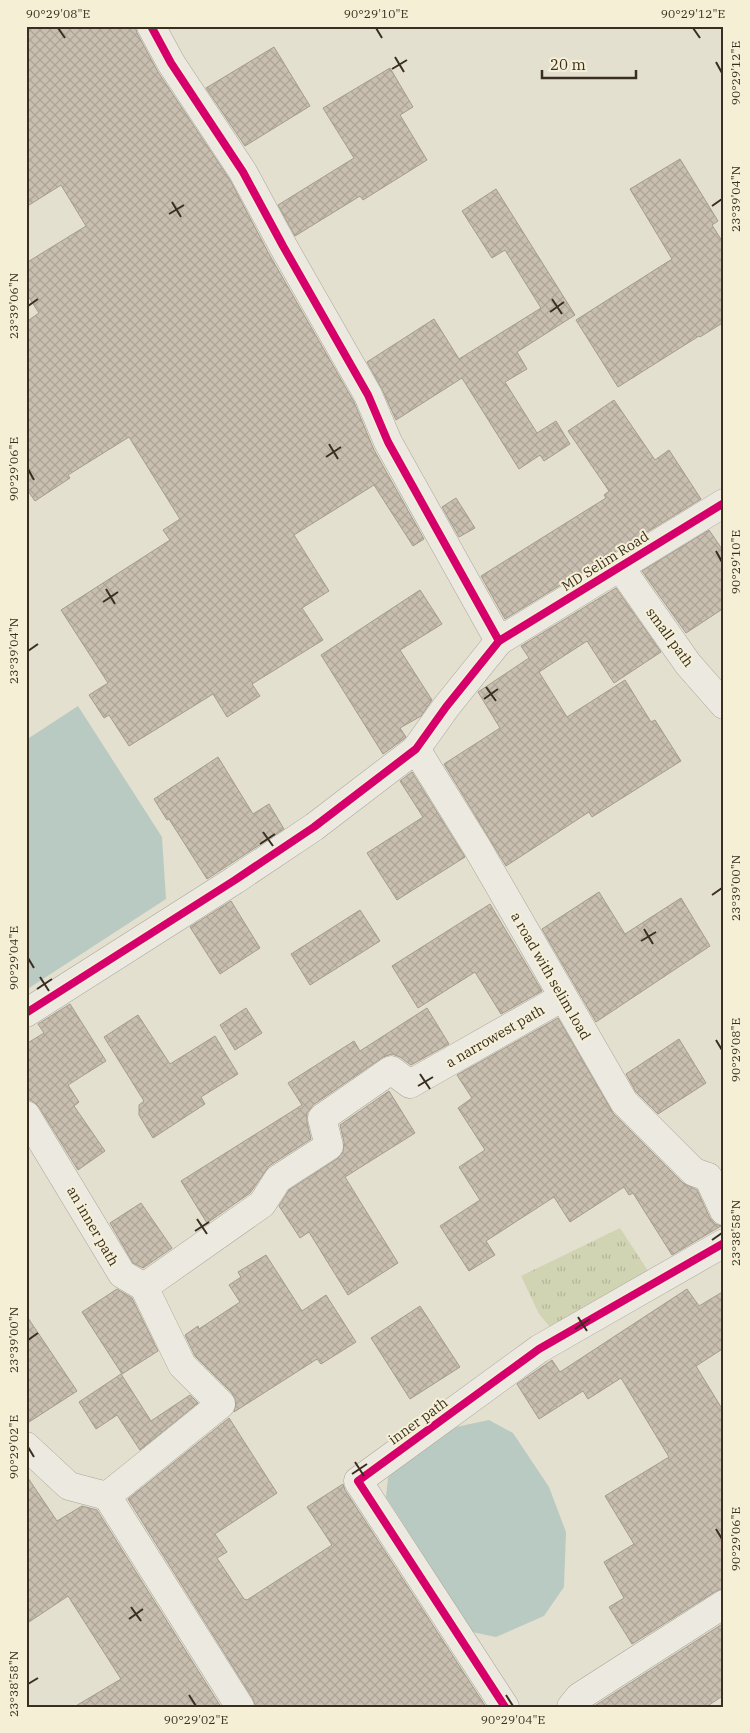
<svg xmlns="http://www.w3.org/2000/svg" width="750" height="1733" font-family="'IBM Plex Serif',serif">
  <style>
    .grass { fill: url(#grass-tufts) }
    .water { fill: #b9cac2 }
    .building { fill: url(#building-cross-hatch); stroke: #a49c8e }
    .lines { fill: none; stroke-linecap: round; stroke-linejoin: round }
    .minor-casing { stroke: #aaa597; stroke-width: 29 }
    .minor { stroke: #eceae0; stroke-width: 28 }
    .cycleway-casing { stroke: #f5efd6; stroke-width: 11 }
    .cycleway { stroke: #d6006c; stroke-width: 8 }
    .ticks { fill: none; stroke: #392e20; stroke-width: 2 }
    .labels { text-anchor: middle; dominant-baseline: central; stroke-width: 4; stroke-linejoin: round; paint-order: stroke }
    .street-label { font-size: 14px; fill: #392e20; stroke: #f5efd6 }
    .neatline { fill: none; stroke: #392e20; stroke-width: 2 }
    .ticks-label { font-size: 12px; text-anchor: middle; fill: #392e20 }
  </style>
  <defs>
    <pattern id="grass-tufts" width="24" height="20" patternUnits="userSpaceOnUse" patternTransform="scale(1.25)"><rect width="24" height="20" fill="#d0d4b2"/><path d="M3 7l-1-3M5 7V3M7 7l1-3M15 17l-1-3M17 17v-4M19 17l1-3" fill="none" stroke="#b3b699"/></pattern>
    <pattern id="building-cross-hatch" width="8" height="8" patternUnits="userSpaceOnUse" patternTransform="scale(1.25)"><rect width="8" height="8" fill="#c8bfb0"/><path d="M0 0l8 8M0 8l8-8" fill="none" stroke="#ada497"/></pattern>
  </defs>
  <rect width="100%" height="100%" fill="#e4e0cf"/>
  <polygon class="grass" points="620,1228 654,1280 559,1338 539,1314 521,1276"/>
  <g class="water">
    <polygon points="78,706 162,837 166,899 26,990 26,740"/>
    <polygon points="489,1420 513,1433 549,1487 566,1532 564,1587 544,1616 496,1637 472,1632 386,1497 388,1478 402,1460 451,1428"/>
  </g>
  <g class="building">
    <polygon points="26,26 135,26 137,33 158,72 230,180 269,254 354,402 374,450 424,539 413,546 374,485 294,535 329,591 302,608 323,640 252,684 260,696 227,717 213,694 129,746 109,715 104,718 89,695 108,683 61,610 170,540 163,530 180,519 129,437 68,475 70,478 35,501 26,488 26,322 39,313 26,293 26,263 86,226 61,185 26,207"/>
    <polygon points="274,47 310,106 245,146 206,88"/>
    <polygon points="390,68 413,107 400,115 427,160 363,200 360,196 295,236 278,205 354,158 323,108"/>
    <polygon points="680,159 718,221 712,225 724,244 724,322 700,337 699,336 618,387 576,320 672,259 630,189"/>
    <polygon points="496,189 575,315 517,352 527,369 505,382 537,433 556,421 570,444 544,461 540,455 519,469 462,378 396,420 382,389 367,362 434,319 459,359 541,308 505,250 492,258 462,211"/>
    <polygon points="614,400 655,460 669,450 701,499 505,619 481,576 606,498 604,495 609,491 568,431"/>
    <polygon points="456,498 475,528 459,537 442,507"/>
    <polygon points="709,530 724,552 724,608 686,633 642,571"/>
    <polygon points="616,588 661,652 614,683 587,641 539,672 567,717 625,680 651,722 655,720 681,761 592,817 589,812 506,866 444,764 500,728 478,692 529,658 521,646"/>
    <polygon points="420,590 442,624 400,650 432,700 421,716 400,728 406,737 405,738 383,754 321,655"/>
    <polygon points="218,757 253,814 269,804 284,829 207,879 169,819 167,820 154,799"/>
    <polygon points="412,772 465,857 397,900 367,853 423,817 400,781"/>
    <polygon points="599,892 625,934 681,898 710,946 596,1022 542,929"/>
    <polygon points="231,901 260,948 220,974 190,927"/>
    <polygon points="490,904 542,991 501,1014 475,972 418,1008 392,966"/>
    <polygon points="360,910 380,941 310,985 291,954"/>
    <polygon points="70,1004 106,1061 68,1085 79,1102 74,1106 105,1151 78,1170 39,1107 34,1102 26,1098 26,1044 44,1033 38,1024"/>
    <polygon points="246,1008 262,1033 235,1050 220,1025"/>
    <polygon points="427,1008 449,1044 411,1065 400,1057 392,1054 383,1057 313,1105 307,1113 307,1122 311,1139 269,1166 250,1193 207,1223 181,1181 302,1105 288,1083 354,1041 360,1051"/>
    <polygon points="138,1015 170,1064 215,1036 238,1074 201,1097 205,1104 153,1138 139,1115 139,1105 144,1101 104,1037"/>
    <polygon points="558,1018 613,1113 683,1183 697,1190 710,1218 715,1224 721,1226 672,1255 633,1193 629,1195 624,1187 570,1222 554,1197 486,1241 495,1255 469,1271 440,1226 480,1200 459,1167 485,1150 458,1108 472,1098 457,1075"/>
    <polygon points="679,1039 706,1083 658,1114 636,1092 626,1074"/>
    <polygon points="389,1091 415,1133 345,1177 398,1263 348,1295 309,1232 300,1238 279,1206 289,1190 337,1159 343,1152 344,1142 340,1125"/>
    <polygon points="141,1203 172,1248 143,1268 133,1263 110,1223"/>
    <polygon points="266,1255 302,1311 326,1295 356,1342 321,1364 317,1359 234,1412 236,1401 232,1393 195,1356 185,1335 198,1326 199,1329 240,1302 229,1285 241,1277 238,1272"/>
    <polygon points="117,1289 132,1298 158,1351 122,1374 82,1312"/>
    <polygon points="687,1289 699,1306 724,1291 724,1348 696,1366 724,1412 724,1588 716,1591 632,1644 609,1607 624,1598 604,1562 634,1544 605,1496 669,1457 621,1378 588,1399 583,1391 539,1419 517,1384 552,1360 560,1372"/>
    <polygon points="420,1306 460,1367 410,1399 371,1338"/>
    <polygon points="26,1315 77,1391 26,1424"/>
    <polygon points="121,1374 151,1421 190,1395 198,1403 140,1450 117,1415 96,1429 79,1402"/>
    <polygon points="229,1418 277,1493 215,1534 227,1552 217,1558 244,1599 247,1600 332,1545 307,1507 343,1484 345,1490 486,1707 256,1707 253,1699 128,1499"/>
    <polygon points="26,1475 57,1521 82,1506 97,1510 221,1707 74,1707 121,1679 68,1596 26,1624"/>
    <polygon points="724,1623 724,1695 706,1707 593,1707"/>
  </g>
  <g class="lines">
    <defs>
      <g id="minor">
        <polyline points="151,26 171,63 243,172 283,246 368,395 388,442 499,641"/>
        <polyline points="620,567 688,664 724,705"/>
        <polyline points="416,749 478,849 624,1102 694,1172 708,1177"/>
        <polyline points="26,1013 235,880 314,827 416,749 446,707 499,641 724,503"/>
        <polyline points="26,1115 122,1274 144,1287 182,1365 221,1404 107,1496"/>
        <polyline points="708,1177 724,1211"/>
        <polyline points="144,1287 262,1204 278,1179 329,1146 322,1118 391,1070 410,1084 563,997"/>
        <polyline points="26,1446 69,1486 107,1496 240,1707"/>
        <polyline points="505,1707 358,1481 539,1349 724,1243"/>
        <polyline points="571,1707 579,1697 724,1604"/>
      </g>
    </defs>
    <use href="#minor" class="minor-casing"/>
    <use href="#minor" class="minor"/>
    <defs>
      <g id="cycleway">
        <polyline points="151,26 171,63 243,172 283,246 368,395 388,442 499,641"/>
        <polyline points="26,1013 235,880 314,827 416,749 446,707 499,641 724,503"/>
        <polyline points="505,1707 358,1481 539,1349 724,1243"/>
      </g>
    </defs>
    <use href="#cycleway" class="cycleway-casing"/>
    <use href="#cycleway" class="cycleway"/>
  </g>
  <path class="ticks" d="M 58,28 L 65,38M 376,28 L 382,38M 693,28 L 700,38M 395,57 L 404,72M 716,62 L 722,73M 392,69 L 407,60M 172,202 L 181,217M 712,206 L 722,199M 169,214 L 184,205M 552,299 L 562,314M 28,306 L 38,299M 550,312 L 564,302M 329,444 L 338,459M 326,457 L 341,447M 28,469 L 34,480M 716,551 L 722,562M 106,589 L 115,604M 103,602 L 118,592M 28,651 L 38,644M 486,687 L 496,701M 484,699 L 498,689M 263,832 L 273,846M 260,844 L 275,834M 712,895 L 722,888M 644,929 L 653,944M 641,941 L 656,932M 28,958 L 34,968M 40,977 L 49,991M 37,989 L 52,979M 716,1040 L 722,1050M 420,1074 L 430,1089M 418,1086 L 433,1077M 197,1219 L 207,1234M 195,1231 L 209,1222M 712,1240 L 722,1233M 578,1317 L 587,1331M 575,1329 L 590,1319M 28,1340 L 38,1333M 28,1447 L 34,1457M 355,1462 L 364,1476M 352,1474 L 367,1464M 716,1529 L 722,1539M 131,1607 L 141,1621M 129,1619 L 143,1609M 28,1684 L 38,1678M 189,1695 L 196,1706M 506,1695 L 513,1706"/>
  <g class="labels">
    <g class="street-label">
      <text transform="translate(605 561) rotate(-32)">MD Selim Road</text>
      <text transform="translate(670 637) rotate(54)">small path</text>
      <text transform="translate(551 976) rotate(60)">a road with selim load</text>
      <text transform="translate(495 1036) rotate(-30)">a narrowest path</text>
      <text transform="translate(93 1226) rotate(60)">an inner path</text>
      <text transform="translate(418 1421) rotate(-36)">inner path</text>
    </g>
  </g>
  <rect width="750" height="1733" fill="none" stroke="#f5efd6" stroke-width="55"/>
  <path d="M542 70v8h94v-8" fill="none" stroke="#392e20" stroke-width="2.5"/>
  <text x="550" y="70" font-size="15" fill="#392e20" stroke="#f5efd6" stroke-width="4" paint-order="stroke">20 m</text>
  <rect x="28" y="28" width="694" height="1678" class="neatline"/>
  <g class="ticks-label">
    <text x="58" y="18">90°29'08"E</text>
    <text x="376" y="18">90°29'10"E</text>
    <text x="693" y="18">90°29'12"E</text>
    <text transform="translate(736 73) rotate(-90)" y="4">90°29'12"E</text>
    <text transform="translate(736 199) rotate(-90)" y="4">23°39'04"N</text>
    <text transform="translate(14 306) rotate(-90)" y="4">23°39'06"N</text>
    <text transform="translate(14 469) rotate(-90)" y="4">90°29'06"E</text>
    <text transform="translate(736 562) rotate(-90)" y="4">90°29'10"E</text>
    <text transform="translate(14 651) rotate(-90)" y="4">23°39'04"N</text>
    <text transform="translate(736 888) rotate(-90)" y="4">23°39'00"N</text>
    <text transform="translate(14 958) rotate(-90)" y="4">90°29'04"E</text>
    <text transform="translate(736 1050) rotate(-90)" y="4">90°29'08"E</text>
    <text transform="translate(736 1233) rotate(-90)" y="4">23°38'58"N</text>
    <text transform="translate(14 1340) rotate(-90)" y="4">23°39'00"N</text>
    <text transform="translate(14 1447) rotate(-90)" y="4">90°29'02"E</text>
    <text transform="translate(736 1539) rotate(-90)" y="4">90°29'06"E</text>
    <text transform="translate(14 1684) rotate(-90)" y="4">23°38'58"N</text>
    <text x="196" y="1724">90°29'02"E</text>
    <text x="513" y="1724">90°29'04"E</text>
  </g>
</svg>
